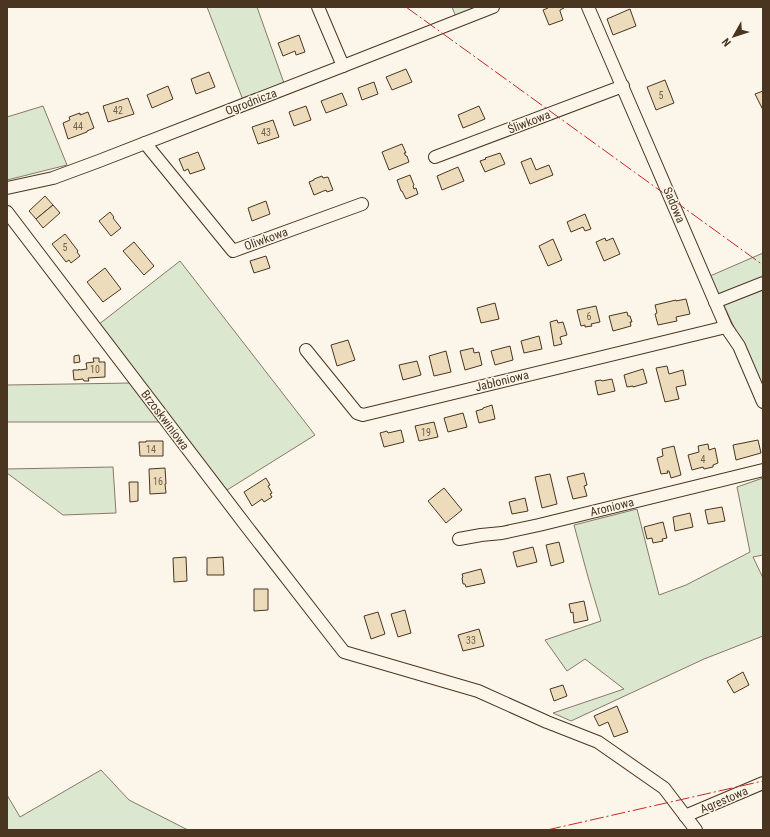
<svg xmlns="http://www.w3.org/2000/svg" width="770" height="837" font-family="'Roboto Condensed',sans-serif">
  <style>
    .green { fill: #dce7d0; stroke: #887966 }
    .building { fill: #ecdcbc; stroke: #4a3520 }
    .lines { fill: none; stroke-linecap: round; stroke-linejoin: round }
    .minor-casing { stroke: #4a3520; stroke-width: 14 }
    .minor { stroke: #fbf6e9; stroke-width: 12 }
    .power { stroke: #c62828; stroke-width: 1; stroke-dasharray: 14 3 2 3; stroke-linecap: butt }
    .labels { text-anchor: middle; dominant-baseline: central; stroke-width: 3; stroke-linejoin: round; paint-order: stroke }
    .number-label { font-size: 10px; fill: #725f47 }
    .street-label { font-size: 12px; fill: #4a3520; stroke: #fbf6e9 }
  </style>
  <rect width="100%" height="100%" fill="#fbf6e9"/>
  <g class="green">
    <polygon points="207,7 257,7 285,86 243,100"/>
    <polygon points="452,7 479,7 456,17"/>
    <polygon points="43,106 67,165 7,180 7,117"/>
    <polygon points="763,253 763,393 735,329 710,276"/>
    <polygon points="180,261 315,435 227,490 98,325"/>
    <polygon points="132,383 161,422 7,422 7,385"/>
    <polygon points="113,467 116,513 63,515 7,473 7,469"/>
    <polygon points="763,478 763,555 753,557 763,578 763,636 704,659 571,721 553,713 624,689 585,659 567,671 545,640 601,621 588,577 574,525 637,509 659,595 686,585 750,552 737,487"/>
    <polygon points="101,770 129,800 188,830 7,830 7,795 20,817"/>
  </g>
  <g class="building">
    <polygon points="547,7 564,7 564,8 560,10 560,11 563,20 549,25 543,10 548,8"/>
    <polygon points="630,9 636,26 613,35 607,19"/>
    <polygon points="299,35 305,52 296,55 295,51 283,56 278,43"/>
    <polygon points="406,69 412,82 392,90 386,77"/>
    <polygon points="209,72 215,87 196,94 191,79"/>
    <polygon points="665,80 674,103 656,110 647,87"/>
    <polygon points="374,82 378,94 362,100 358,88"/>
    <polygon points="168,86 173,99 152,108 147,95"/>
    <polygon points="763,91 763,110 755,94"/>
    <polygon points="342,93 347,105 326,113 321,101"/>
    <polygon points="128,98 134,114 108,122 103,106"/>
    <polygon points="306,106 311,120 294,126 289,112"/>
    <polygon points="479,106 485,119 463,128 458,115"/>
    <polygon points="88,112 94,128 87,131 87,132 68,139 63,123 70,120 69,117 80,113 80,115"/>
    <polygon points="273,120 279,137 258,144 252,127"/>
    <polygon points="402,144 406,153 404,153 406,156 407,156 409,162 389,170 382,152"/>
    <polygon points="198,152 205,169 190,174 188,169 184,171 179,159"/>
    <polygon points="500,153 505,164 485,172 480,161 486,159 485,158"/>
    <polygon points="531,158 536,170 549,165 553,175 530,184 521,162"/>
    <polygon points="458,167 464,181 442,190 437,176"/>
    <polygon points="410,175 414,185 413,186 414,189 416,188 418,194 406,199 402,191 401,191 397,180"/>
    <polygon points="322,176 323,178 328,177 333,190 327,192 326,190 314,195 309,182 314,180 314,179"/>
    <polygon points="45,196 53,205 36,219 29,211"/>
    <polygon points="266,201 270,214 252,221 248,208"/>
    <polygon points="53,205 60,213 43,228 36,219"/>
    <polygon points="110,212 114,217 113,218 121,228 111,236 99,221"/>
    <polygon points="585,214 591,229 585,231 583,227 571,232 567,222"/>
    <polygon points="65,234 78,251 77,252 80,256 71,263 69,260 66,262 52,244"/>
    <polygon points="605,238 606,241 613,238 620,254 604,261 596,242"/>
    <polygon points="553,239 562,260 548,266 539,246"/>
    <polygon points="134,242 154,266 144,275 123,251"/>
    <polygon points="266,256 270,268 254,273 250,261"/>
    <polygon points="105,268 121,289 103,302 87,282"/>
    <polygon points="686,299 690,314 676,317 677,321 658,325 655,314 657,313 655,305 676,300 676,301"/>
    <polygon points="495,303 499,319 481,323 477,308"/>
    <polygon points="596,306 600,322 591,324 592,326 585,327 585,325 581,326 577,310"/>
    <polygon points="627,312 628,316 630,316 632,322 630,322 631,326 613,331 609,316"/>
    <polygon points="557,320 558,323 563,322 567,335 560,337 562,344 554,346 550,322"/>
    <polygon points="539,336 542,349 524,353 521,341"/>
    <polygon points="348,340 355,360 337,366 331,345"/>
    <polygon points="510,346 513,360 495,365 491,351"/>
    <polygon points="473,348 474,353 479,352 482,365 465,370 460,351"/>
    <polygon points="446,351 451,372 434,376 429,356"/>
    <polygon points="79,355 80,362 74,363 74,356"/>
    <polygon points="93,358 99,358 99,362 105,362 105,377 88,378 89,381 84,381 83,379 74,380 73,370 79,370 79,369 80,370 87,369 86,363 94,362"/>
    <polygon points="417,361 421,375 403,380 399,365"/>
    <polygon points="667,366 669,374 683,370 686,385 676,387 679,399 665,402 656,368"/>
    <polygon points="643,369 647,383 633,387 633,386 627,387 624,375"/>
    <polygon points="612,379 615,391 598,395 595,381 601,380 602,381"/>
    <polygon points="492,405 495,419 479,423 476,411 483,409 483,408"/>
    <polygon points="463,413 467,427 448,432 444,418"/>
    <polygon points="434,422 438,437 419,441 415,426"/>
    <polygon points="401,430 404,442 384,447 380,433 387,431 388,433"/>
    <polygon points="758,440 761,453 736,460 733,445"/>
    <polygon points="146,441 163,441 163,456 140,456 139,442 146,442"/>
    <polygon points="708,444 709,450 715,448 718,463 713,465 713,467 704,469 703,467 692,470 688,455 699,452 698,446"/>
    <polygon points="674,446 681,475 671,478 669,471 667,471 668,473 661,474 657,458 663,456 662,449"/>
    <polygon points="165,468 166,484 165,484 166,493 150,494 149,469"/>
    <polygon points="584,473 587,485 584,486 587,496 573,499 567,477"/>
    <polygon points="550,474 557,504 542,508 535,477"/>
    <polygon points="266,478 270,485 268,486 272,493 270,494 272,497 264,502 262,499 252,506 244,492"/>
    <polygon points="129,482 138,482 138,501 130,502"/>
    <polygon points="444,488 462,510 446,523 428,501"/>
    <polygon points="525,498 528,511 512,514 509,502"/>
    <polygon points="722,507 725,521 708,524 705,510"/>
    <polygon points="690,513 693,527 675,531 673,517"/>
    <polygon points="663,522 667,538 662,539 663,541 653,543 652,538 647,539 644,527"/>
    <polygon points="559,542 564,562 551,566 546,545"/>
    <polygon points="533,547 537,562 517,567 513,552"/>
    <polygon points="186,557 187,581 174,582 173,558"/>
    <polygon points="223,557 224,575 207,575 207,558"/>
    <polygon points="481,569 485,583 466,587 465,584 463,584 462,578 463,577 462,574"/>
    <polygon points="254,589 268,589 268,610 254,611"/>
    <polygon points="584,601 588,620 574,623 573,612 571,613 569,604"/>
    <polygon points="405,610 411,633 398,637 391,614"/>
    <polygon points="378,612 385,634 371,639 364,616"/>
    <polygon points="479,629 484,646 463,651 458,635"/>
    <polygon points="743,672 749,685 734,693 727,681"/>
    <polygon points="563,685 567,696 554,701 550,689"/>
    <polygon points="617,706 628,732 614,737 608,722 599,726 594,716"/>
  </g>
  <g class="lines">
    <defs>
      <g id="minor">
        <polyline points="318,7 343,66"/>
        <polyline points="588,7 726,327 739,346 763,402"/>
        <polyline points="145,143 233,251 362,204"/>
        <polyline points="435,157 623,86"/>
        <polyline points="7,188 53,178 99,161 343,66 493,7"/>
        <polyline points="7,212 247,527 344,652 478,691 547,722 598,742 664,788 696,830"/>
        <polyline points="715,302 763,283"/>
        <polyline points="306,350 357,413 363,415 726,327"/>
        <polyline points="459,539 481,535 502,533 539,525 763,470"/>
        <polyline points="685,816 763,783"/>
      </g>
    </defs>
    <use href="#minor" class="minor-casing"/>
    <use href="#minor" class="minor"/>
    <g class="power">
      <polyline points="406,7 763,265"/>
      <polyline points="547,830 763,781"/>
    </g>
  </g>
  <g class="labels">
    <g class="number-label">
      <text x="661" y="95">5</text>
      <text x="118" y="110">42</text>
      <text x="78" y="126">44</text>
      <text x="266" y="132">43</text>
      <text x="65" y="247">5</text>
      <text x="589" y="316">6</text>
      <text x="95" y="369">10</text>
      <text x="426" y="432">19</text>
      <text x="151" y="449">14</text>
      <text x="703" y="459">4</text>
      <text x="158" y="481">16</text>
      <text x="471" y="640">33</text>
    </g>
    <g class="street-label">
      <text transform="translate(251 102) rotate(-21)">Ogrodnicza</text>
      <text transform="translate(529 122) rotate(-21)">Śliwkowa</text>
      <text transform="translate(674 205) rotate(67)">Sadowa</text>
      <text transform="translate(266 239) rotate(-20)">Oliwkowa</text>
      <text transform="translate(502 381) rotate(-14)">Jabłoniowa</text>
      <text transform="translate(165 420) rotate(53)">Brzoskwiniowa</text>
      <text transform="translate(612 507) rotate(-14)">Aroniowa</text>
      <text transform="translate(724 800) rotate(-23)">Agrestowa</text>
    </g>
  </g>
  <rect width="770" height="837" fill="none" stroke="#4a3520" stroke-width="16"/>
  <g transform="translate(734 36) rotate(231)" stroke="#fbf6e9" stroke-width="3" paint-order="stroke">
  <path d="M0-3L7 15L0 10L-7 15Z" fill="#4a3520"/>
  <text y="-6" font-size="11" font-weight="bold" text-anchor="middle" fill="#4a3520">N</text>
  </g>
</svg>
